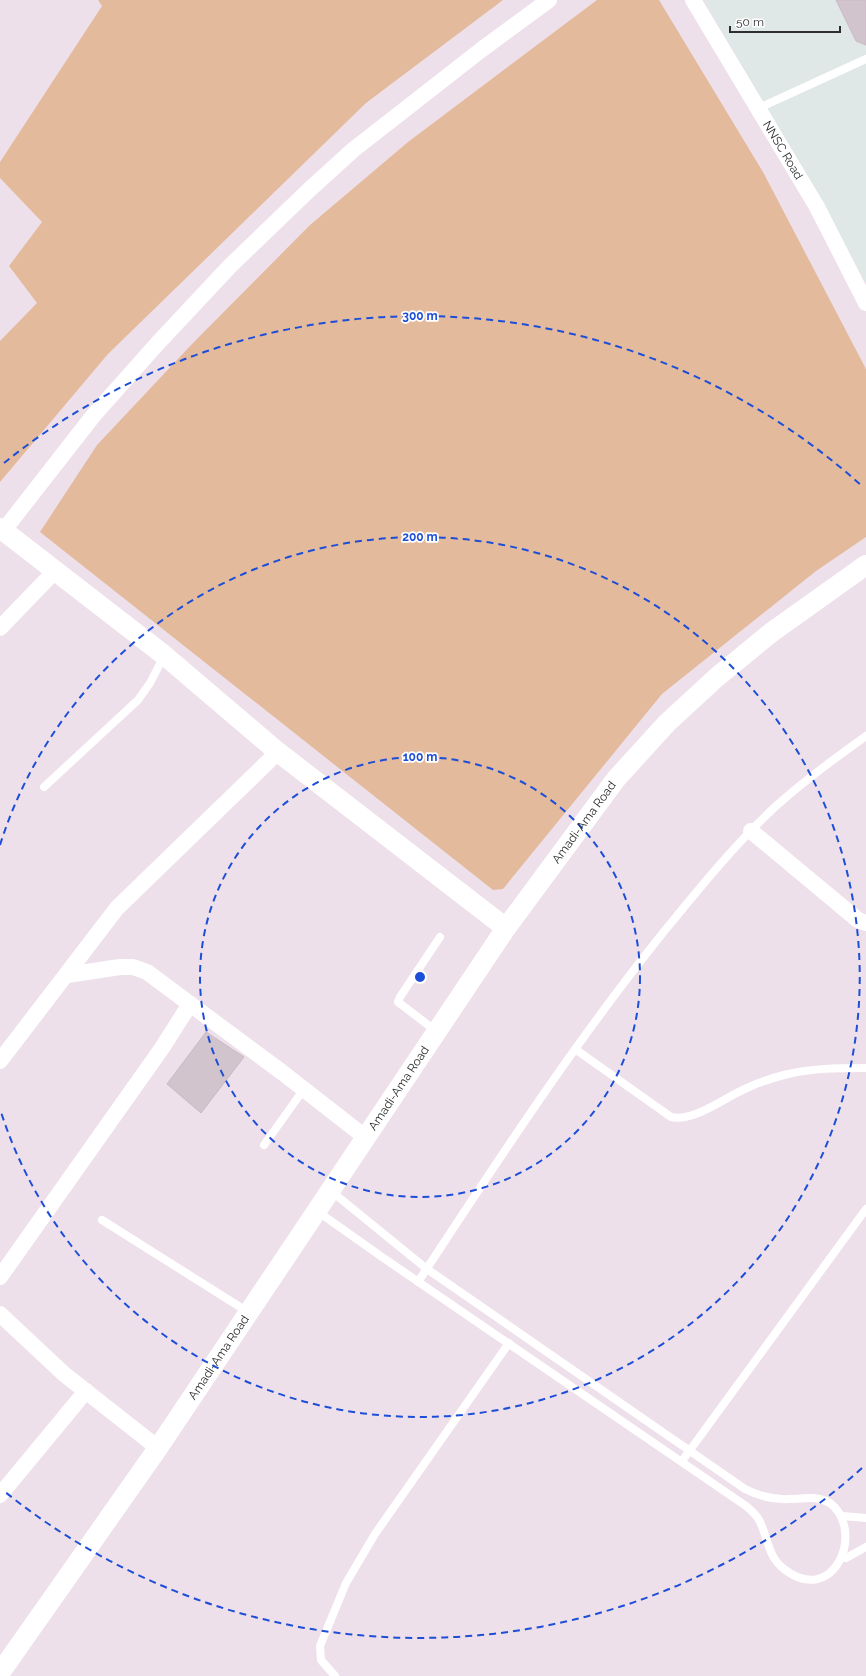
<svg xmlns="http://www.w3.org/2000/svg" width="866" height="1676" font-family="Raleway,sans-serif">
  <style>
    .industrial { fill: #e0e7e7 }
    .green { fill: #e4ba9d }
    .building { fill: #d1c4cd; stroke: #cab9c4 }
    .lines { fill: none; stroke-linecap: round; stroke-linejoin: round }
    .service { stroke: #fff; stroke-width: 8 }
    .minor { stroke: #fff; stroke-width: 16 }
    .tertiary { stroke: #fff; stroke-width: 20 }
    .ring { fill: none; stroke: #1d4ed8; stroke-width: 2; stroke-dasharray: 7 5 }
    .labels { text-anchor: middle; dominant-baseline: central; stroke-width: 3.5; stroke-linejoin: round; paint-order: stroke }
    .street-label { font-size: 12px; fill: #2d2d2d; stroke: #fff }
    .centre { fill: #1d4ed8; stroke: #fff; stroke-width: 2 }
    .ring-label { font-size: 12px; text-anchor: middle; font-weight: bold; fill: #1d4ed8; stroke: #fff; stroke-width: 3.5; stroke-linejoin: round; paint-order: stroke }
  </style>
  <rect width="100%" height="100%" fill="#eee0ea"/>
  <polygon class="industrial" points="704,0 866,0 866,283"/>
  <g class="green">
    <polygon points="98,0 503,0 366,103 108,354 0,482 0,341 37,303 9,266 42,222 0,178 0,162 102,6"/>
    <polygon points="597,0 659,0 763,172 866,369 866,537 816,571 662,694 503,889 493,890 40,532 97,445 192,344 310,225 408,142"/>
  </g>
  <g class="building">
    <polygon points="836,0 866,0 866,45 856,41"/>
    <polygon points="206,1032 244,1057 201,1113 167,1084"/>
  </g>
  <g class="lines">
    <g class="service">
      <polyline points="757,109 866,59"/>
      <polyline points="44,787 138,700 150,683 164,656"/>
      <polyline points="436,1031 398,1002 400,997 440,937"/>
      <path d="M 575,1049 L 671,1117 C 695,1122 725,1097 747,1088 C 758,1083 772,1078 784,1075 C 811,1068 838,1068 866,1068"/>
      <polyline points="264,1145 304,1089"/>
      <path d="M 317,1211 L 382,1257 L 746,1506 C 752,1511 758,1516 761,1524 C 768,1540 769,1558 784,1569 C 834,1608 866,1531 830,1503 C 816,1495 804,1499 789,1499 C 773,1500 759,1496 745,1489 L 427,1269 L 331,1191"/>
      <polyline points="102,1220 248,1312"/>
      <path d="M 418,1282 C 496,1163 573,1045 662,934 C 698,890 734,845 776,806 C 804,781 835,758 866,736"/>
      <polyline points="682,1461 866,1209"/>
      <polyline points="843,1516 866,1518"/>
      <polyline points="846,1558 866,1547"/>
      <polyline points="335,1676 321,1660 320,1646 346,1583 375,1534 509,1343"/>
    </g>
    <g class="minor">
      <path id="s1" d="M 693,0 L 817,207 L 866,303"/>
      <polyline points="4,530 93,416 157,344 230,266 309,190 353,150 481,50 549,0"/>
      <polyline points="0,628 55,571"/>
      <polyline points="751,831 858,920 866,923"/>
      <polyline points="67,975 120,967 133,967 147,972 283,1073 365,1137"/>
      <polyline points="0,1061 117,908 278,752"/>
      <polyline points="0,1277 162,1048 190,1004"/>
      <polyline points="0,1314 64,1374 158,1448"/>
      <polyline points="0,1495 86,1391"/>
    </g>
    <g class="tertiary">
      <polyline points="0,528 164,655 278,752 506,928"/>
      <path id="s2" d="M 0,1673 L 158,1448 L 506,928 L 616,779 L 667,723 L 717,677 L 772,632 L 866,565"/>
    </g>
  </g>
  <g class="ring">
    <circle cx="420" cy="977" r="220"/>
    <path d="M0 845A440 440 0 1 1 0 1109"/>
    <path d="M862 1468A661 661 0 0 1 4 1491M4 463A661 661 0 0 1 862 486"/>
  </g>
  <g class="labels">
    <g class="street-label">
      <text stroke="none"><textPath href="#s1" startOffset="175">NNSC Road</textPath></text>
      <text stroke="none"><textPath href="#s2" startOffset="1032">Amadi-Ama Road</textPath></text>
      <text stroke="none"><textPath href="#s2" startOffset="708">Amadi-Ama Road</textPath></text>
      <text stroke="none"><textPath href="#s2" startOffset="384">Amadi-Ama Road</textPath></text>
    </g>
  </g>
  <circle cx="420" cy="977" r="6" class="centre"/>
  <g class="ring-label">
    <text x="420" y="320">300 m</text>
    <text x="420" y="541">200 m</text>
    <text x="420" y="761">100 m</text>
  </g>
  <path d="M730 26v6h110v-6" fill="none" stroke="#2d2d2d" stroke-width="2"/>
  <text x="736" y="26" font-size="12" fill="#2d2d2d" stroke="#ffffff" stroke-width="3" paint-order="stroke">50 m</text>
</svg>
